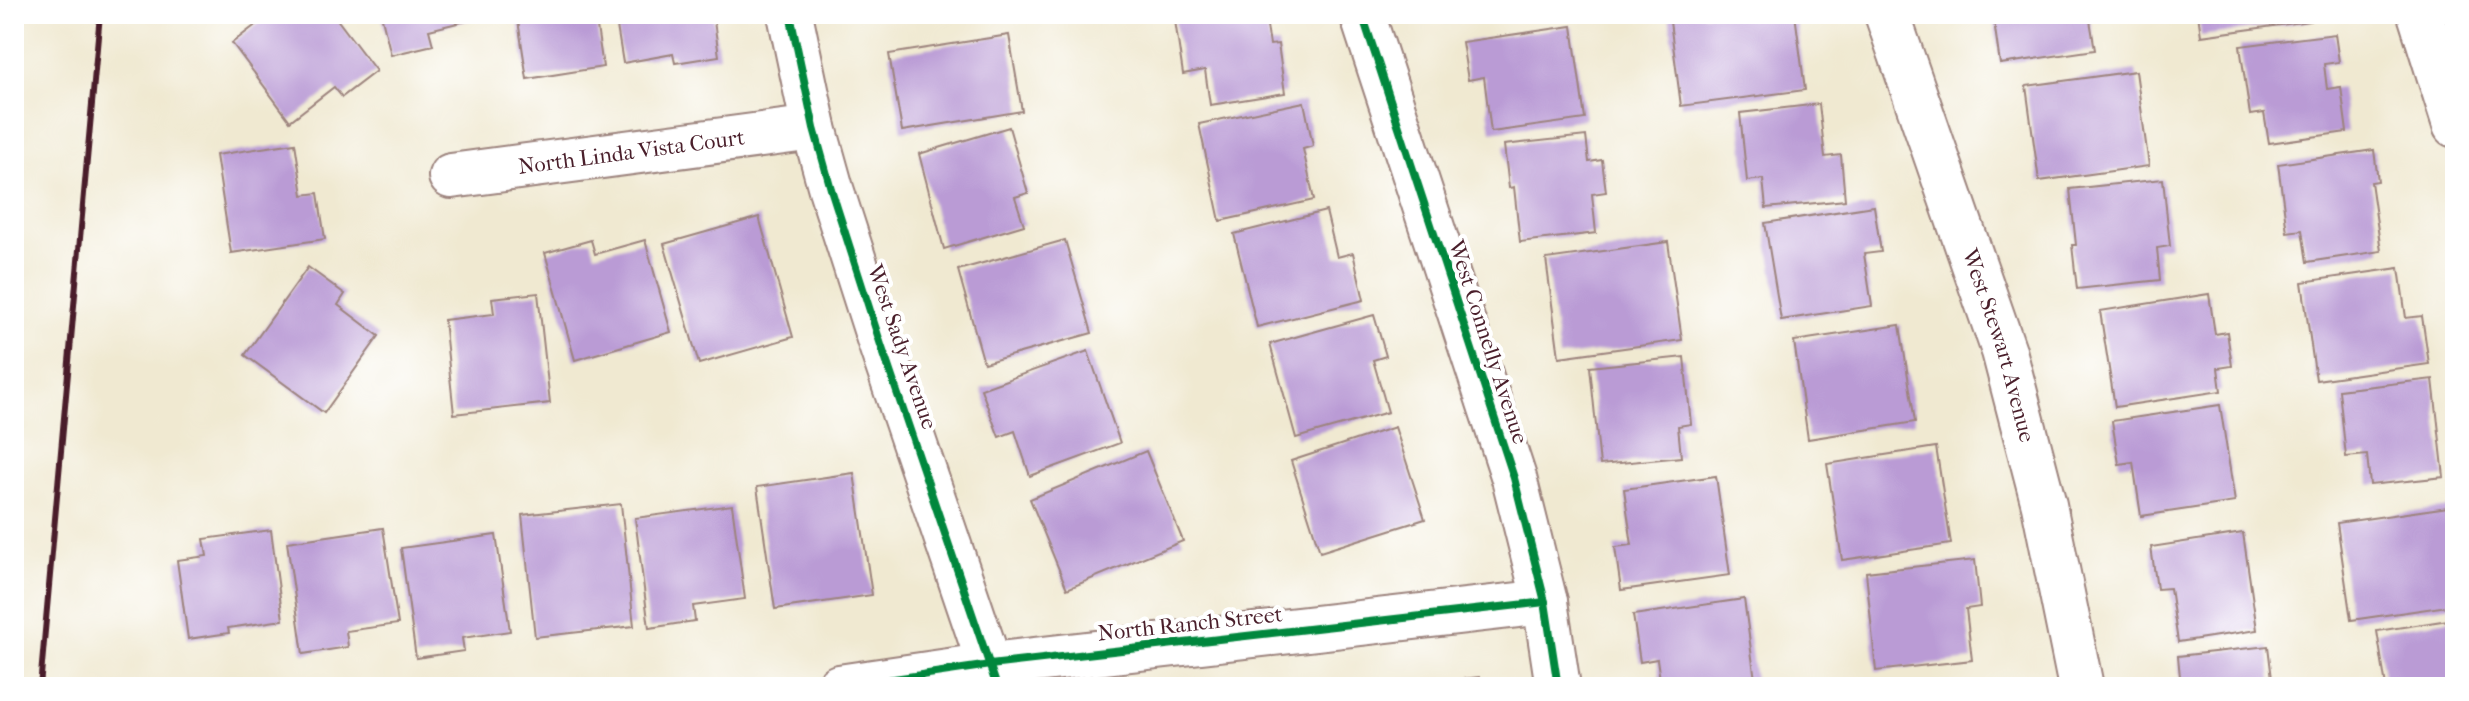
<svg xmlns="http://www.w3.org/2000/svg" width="2469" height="701" font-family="'IM FELL French Canon',serif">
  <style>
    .building { fill: #ba9bd5 }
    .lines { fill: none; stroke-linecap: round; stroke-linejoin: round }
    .minor-casing { stroke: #9d847e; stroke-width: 48 }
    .minor { stroke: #fff; stroke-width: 44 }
    .rail { stroke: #4a1f2b; stroke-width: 6 }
    .cycleway-casing { stroke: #fff; stroke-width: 13 }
    .cycleway { stroke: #00873e; stroke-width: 8 }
    .labels { text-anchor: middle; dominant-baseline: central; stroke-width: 8; stroke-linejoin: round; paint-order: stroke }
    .street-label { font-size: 22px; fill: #4a1f2b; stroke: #fff }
  </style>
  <rect width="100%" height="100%" fill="#fff"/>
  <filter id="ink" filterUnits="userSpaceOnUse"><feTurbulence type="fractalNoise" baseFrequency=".0125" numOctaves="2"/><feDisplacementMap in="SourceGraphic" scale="16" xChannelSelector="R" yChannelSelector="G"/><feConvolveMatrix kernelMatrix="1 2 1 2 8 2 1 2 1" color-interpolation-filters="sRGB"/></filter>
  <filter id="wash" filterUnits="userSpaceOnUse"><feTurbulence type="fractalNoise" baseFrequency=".006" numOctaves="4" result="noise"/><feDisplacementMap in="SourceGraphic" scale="32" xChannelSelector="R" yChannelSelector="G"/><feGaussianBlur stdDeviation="1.8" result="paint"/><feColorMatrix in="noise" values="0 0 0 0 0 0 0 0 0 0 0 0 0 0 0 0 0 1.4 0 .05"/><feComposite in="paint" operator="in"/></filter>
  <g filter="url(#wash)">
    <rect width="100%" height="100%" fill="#f0e9d1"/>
    <g id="blocks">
      <g class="building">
        <polygon points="270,14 333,14 376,71 342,97 334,87 290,121 232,43"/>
        <polygon points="381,14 481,14 482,17 429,30 433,45 391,55"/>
        <polygon points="517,14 595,14 603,67 527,79"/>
        <polygon points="615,14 713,14 719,56 675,63 673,54 623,63"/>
        <polygon points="1174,14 1265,14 1270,45 1278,44 1285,93 1210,105 1205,70 1183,74"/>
        <polygon points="1444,14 1500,14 1500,16 1445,23"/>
        <polygon points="1669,14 1795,14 1805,90 1681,106"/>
        <polygon points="1993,14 2089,14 2095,50 2000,64"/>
        <polygon points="2198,14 2309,14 2310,21 2201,36"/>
        <polygon points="1572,26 1585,119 1491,132 1484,77 1468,80 1462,42"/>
        <polygon points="2335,34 2339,62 2324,64 2327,89 2341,87 2347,132 2269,143 2264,113 2250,115 2240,46"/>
        <polygon points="1009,35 1022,111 902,131 889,54"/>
        <polygon points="2136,71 2149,166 2039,181 2026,86"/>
        <polygon points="1304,102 1313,146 1303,149 1314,200 1220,221 1199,124"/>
        <polygon points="1819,104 1825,157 1841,155 1845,200 1766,208 1763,179 1747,181 1740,113"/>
        <polygon points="1009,127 1028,193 1015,197 1024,225 944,249 919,154"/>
        <polygon points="1586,136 1589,162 1602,160 1606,192 1592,194 1596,233 1520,242 1514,187 1509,188 1504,145"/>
        <polygon points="295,143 303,195 318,193 325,239 231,253 216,155"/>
        <polygon points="2374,150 2378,181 2371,182 2381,251 2307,262 2302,230 2287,232 2278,164"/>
        <polygon points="2163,179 2170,246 2157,248 2160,280 2077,289 2072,245 2076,245 2070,189"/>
        <polygon points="1874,206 1881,252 1864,254 1872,306 1781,320 1765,223"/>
        <polygon points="1326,211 1337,257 1353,253 1364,300 1257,327 1234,234"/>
        <polygon points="759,217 793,337 699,364 664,244"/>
        <polygon points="591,240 595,254 645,240 671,332 575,360 545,253"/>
        <polygon points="1065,240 1092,333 984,363 958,270"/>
        <polygon points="1668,242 1682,340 1559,357 1546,259"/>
        <polygon points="308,267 345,294 338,305 379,336 324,413 245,355"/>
        <polygon points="2399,268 2406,318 2422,316 2429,364 2316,380 2302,282"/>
        <polygon points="538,293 550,403 454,414 444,320 494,314 492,298"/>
        <polygon points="2209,294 2215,334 2227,332 2232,366 2218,368 2221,391 2115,407 2100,311"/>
        <polygon points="1374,315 1386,356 1373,360 1388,412 1296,438 1270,344"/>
        <polygon points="1900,325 1915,422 1808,439 1794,341"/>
        <polygon points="1088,351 1120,443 1030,476 1015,431 999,437 981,389"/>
        <polygon points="1684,357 1691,424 1678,426 1681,457 1600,465 1590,367"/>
        <polygon points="2433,379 2444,477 2370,485 2367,455 2346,457 2339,390"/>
        <polygon points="2220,405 2235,502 2141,516 2133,462 2119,464 2112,421"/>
        <polygon points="1395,427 1425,519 1320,552 1291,461"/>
        <polygon points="1936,447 1951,544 1842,560 1827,464"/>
        <polygon points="1146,451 1183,541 1067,589 1030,499"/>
        <polygon points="854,473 872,595 775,609 757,487"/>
        <polygon points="1716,476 1730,575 1621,590 1615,547 1632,545 1624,489"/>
        <polygon points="621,504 634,626 535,637 522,515"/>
        <polygon points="732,505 745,599 693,606 695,621 649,628 635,518"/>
        <polygon points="2455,506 2455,605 2351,620 2337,523"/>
        <polygon points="383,528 398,624 346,631 348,647 303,654 287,542"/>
        <polygon points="271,530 283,620 228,628 229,633 188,639 177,560 207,556 204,539"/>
        <polygon points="2243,533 2257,630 2178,642 2170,588 2157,589 2151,547"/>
        <polygon points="496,535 510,631 462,638 464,651 416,658 401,548"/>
        <polygon points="1975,560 1980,607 1966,609 1972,660 1876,671 1866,572"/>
        <polygon points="1744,599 1756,687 1661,687 1657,659 1640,662 1633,615"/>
        <polygon points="2455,619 2455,687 2386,687 2377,631"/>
        <polygon points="2268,646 2273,687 2181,687 2178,656"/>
        <polygon points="1479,677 1480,687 1410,687 1409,685"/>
      </g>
    </g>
  </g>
  <g filter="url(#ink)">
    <use href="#blocks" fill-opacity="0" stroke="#9d847e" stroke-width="2"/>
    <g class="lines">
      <defs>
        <g id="minor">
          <polyline points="790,14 814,128 831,189 881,345 997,687"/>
          <polyline points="1362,14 1514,478 1545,602 1558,687"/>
          <path id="s1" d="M 1887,14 L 2004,351 L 2044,505 L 2081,687"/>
          <polyline points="2420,14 2455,125"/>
          <path id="s2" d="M 451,176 L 814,128"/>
          <polyline points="839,687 990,665 1545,602"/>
        </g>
      </defs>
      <use href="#minor" class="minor-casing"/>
      <use href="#minor" class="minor"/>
      <polyline class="rail" points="40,687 100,14"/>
      <defs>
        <g id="cycleway">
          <polyline points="790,14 814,128 831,189 881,345 997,687"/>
          <polyline points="1362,14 1514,478 1545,602 1558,687"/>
          <polyline points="839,687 990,665 1545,602"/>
        </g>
      </defs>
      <use href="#cycleway" class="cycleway-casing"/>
      <use href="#cycleway" class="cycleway"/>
    </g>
  </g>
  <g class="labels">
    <g class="street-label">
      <text stroke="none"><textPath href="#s2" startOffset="182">North Linda Vista Court</textPath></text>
      <text transform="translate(1488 342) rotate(72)">West Connelly Avenue</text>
      <text stroke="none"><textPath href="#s1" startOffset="350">West Stewart Avenue</textPath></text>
      <text transform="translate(902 347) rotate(71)">West Sady Avenue</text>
      <text transform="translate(1190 624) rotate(-6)">North Ranch Street</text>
    </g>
  </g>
  <rect width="2469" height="701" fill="none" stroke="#fff" stroke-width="48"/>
</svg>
